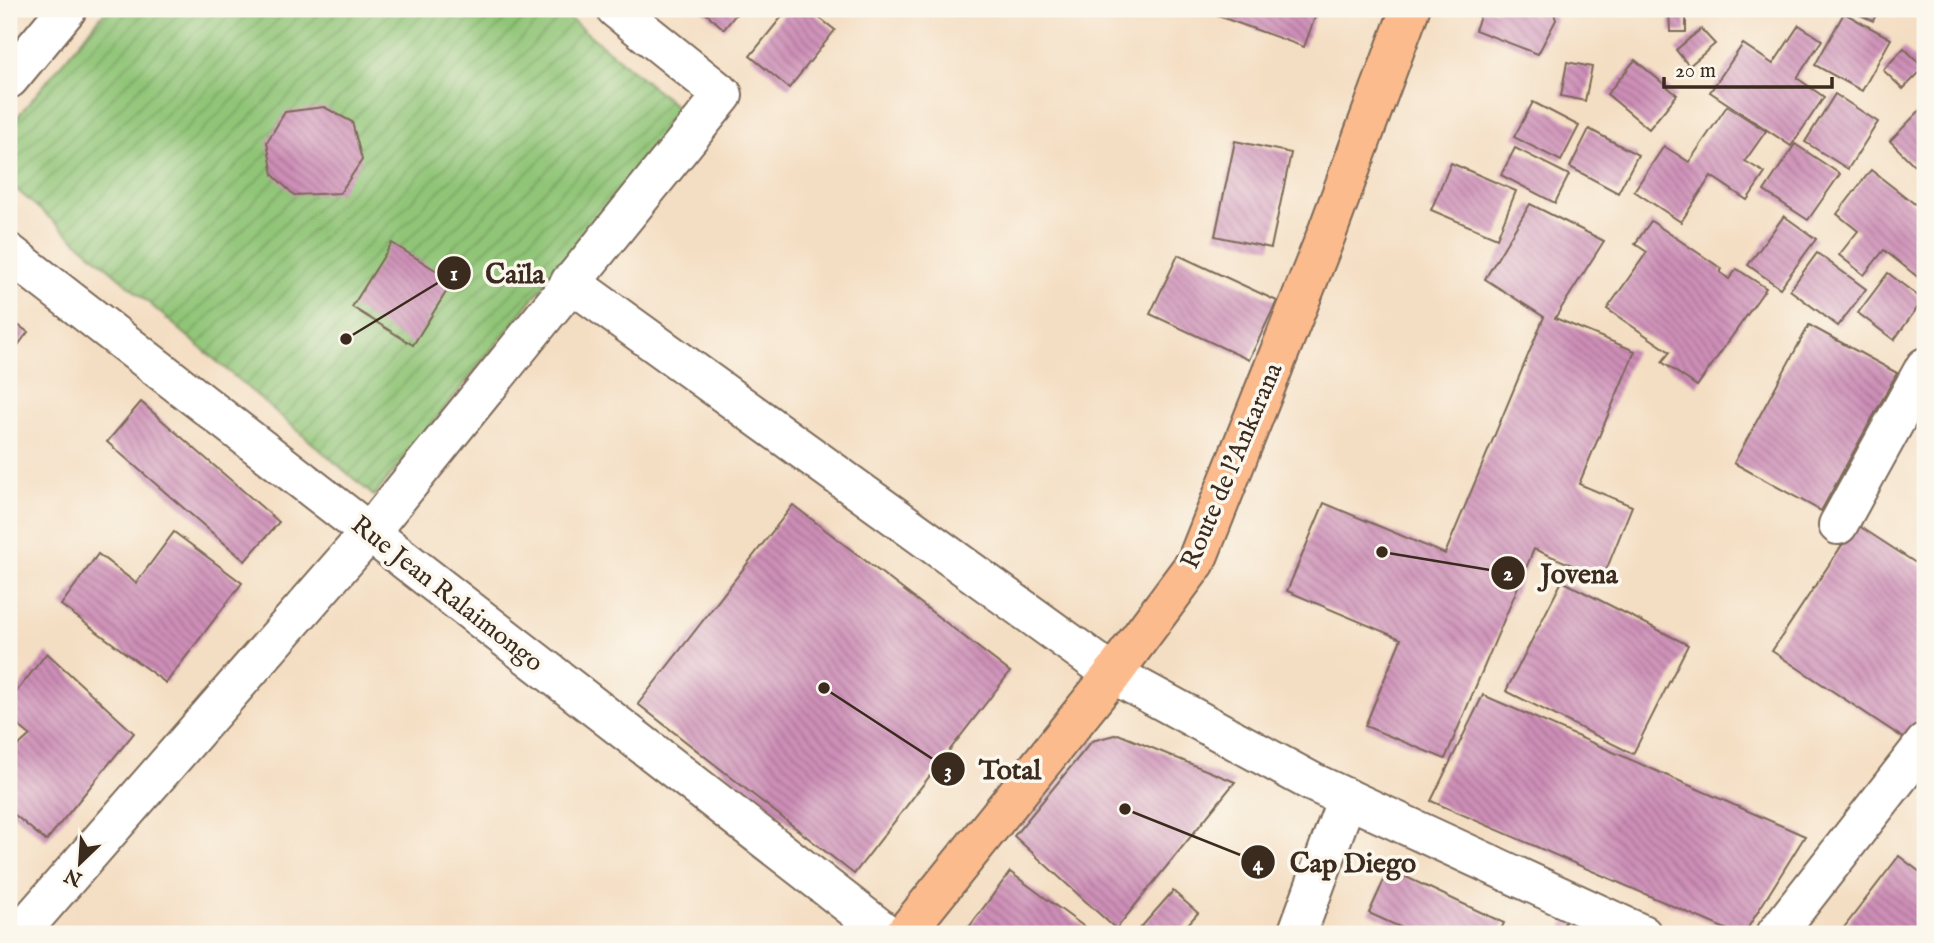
<svg xmlns="http://www.w3.org/2000/svg" width="1934" height="943" font-family="'IM FELL English',serif">
  <style>
    .garden { fill: url(#garden-furrows); stroke: #66784a; stroke-width: 2 }
    .building { fill: url(#building-back-hatch) }
    .lines { fill: none; stroke-linecap: round; stroke-linejoin: round }
    .minor-casing { stroke: #7c6958; stroke-width: 42 }
    .major-casing { stroke: #7c6958; stroke-width: 42 }
    .minor { stroke: #fff; stroke-width: 38 }
    .major { stroke: #fbbb8d; stroke-width: 38 }
    .labels { text-anchor: middle; dominant-baseline: central; stroke-width: 7; stroke-linejoin: round; paint-order: stroke }
    .street-label { font-size: 26px; fill: #3b2a1e; stroke: #fbf7ec }
    .leader { fill: none; stroke: #3b2a1e; stroke-width: 2.5 }
    .callout-dot { fill: #3b2a1e; stroke: #fbf7ec; stroke-width: 2.5 }
    .mark-label { font-size: 21px; text-anchor: middle; font-weight: bold; fill: #fff }
    .callout-label { font-size: 28px; text-anchor: middle; font-weight: bold; fill: #3b2a1e; stroke: #fbf7ec; stroke-width: 7; stroke-linejoin: round; paint-order: stroke }
  </style>
  <defs>
    <pattern id="garden-furrows" width="10" height="10" patternUnits="userSpaceOnUse" patternTransform="scale(1.75)"><rect width="10" height="10" fill="#90c577"/><path d="M-1 1l2-2M0 10L10 0M9 11l2-2" fill="none" stroke="#77a061"/></pattern>
    <pattern id="building-back-hatch" width="6" height="6" patternUnits="userSpaceOnUse" patternTransform="scale(1.75)"><rect width="6" height="6" fill="#cd8eb7"/><path d="M-1 5l2 2M0 0l6 6M5-1l2 2" fill="none" stroke="#a87494"/></pattern>
  </defs>
  <rect width="100%" height="100%" fill="#fbf7ec"/>
  <filter id="ink" filterUnits="userSpaceOnUse"><feTurbulence type="fractalNoise" baseFrequency=".0143" numOctaves="2"/><feDisplacementMap in="SourceGraphic" scale="14" xChannelSelector="R" yChannelSelector="G"/><feConvolveMatrix kernelMatrix="1 2 1 2 8 2 1 2 1" color-interpolation-filters="sRGB"/></filter>
  <filter id="wash" filterUnits="userSpaceOnUse"><feTurbulence type="fractalNoise" baseFrequency=".00686" numOctaves="4" result="noise"/><feDisplacementMap in="SourceGraphic" scale="28" xChannelSelector="R" yChannelSelector="G"/><feGaussianBlur stdDeviation="1.57" result="paint"/><feColorMatrix in="noise" values="0 0 0 0 0 0 0 0 0 0 0 0 0 0 0 0 0 1.4 0 .05"/><feComposite in="paint" operator="in"/></filter>
  <g filter="url(#wash)">
    <rect width="100%" height="100%" fill="#f4dec3"/>
    <polygon class="garden" points="107,9 558,9 683,112 374,496 9,183 9,127"/>
    <g id="blocks">
      <g class="building">
        <polygon points="701,9 740,9 724,29"/>
        <polygon points="788,9 808,9 835,30 789,88 750,56"/>
        <polygon points="1199,9 1318,9 1304,47"/>
        <polygon points="1483,9 1553,9 1556,20 1538,54 1475,30"/>
        <polygon points="1669,9 1686,9 1686,32 1670,32"/>
        <polygon points="1848,9 1879,9 1873,21"/>
        <polygon points="1844,13 1891,39 1862,91 1815,65"/>
        <polygon points="1799,25 1822,40 1797,78 1824,97 1791,146 1710,92 1743,44 1773,64"/>
        <polygon points="1701,29 1715,44 1689,66 1676,50"/>
        <polygon points="1904,48 1924,68 1903,89 1883,70"/>
        <polygon points="1635,60 1677,95 1649,129 1607,94"/>
        <polygon points="1567,62 1592,67 1585,101 1561,96"/>
        <polygon points="1835,94 1878,122 1848,169 1805,142"/>
        <polygon points="1533,102 1579,126 1561,161 1514,137"/>
        <polygon points="1925,105 1925,176 1890,141"/>
        <polygon points="1727,106 1766,131 1745,161 1765,173 1747,200 1711,176 1681,222 1634,191 1664,146 1689,162"/>
        <polygon points="324,107 352,122 362,160 340,193 294,195 273,175 267,142 285,112"/>
        <polygon points="1589,129 1638,155 1618,193 1570,167"/>
        <polygon points="1235,141 1291,153 1271,248 1215,236"/>
        <polygon points="1795,144 1840,174 1808,220 1764,191"/>
        <polygon points="1515,148 1569,175 1555,203 1501,175"/>
        <polygon points="1451,163 1516,191 1497,238 1431,210"/>
        <polygon points="1871,170 1925,212 1925,283 1884,250 1864,275 1839,255 1858,231 1837,214"/>
        <polygon points="1530,204 1604,241 1555,318 1635,351 1579,484 1632,506 1603,578 1534,549 1445,759 1365,726 1401,639 1287,591 1324,503 1445,554 1544,317 1485,279"/>
        <polygon points="1784,216 1816,239 1780,288 1748,265"/>
        <polygon points="1651,221 1722,269 1720,272 1729,279 1737,269 1766,288 1697,386 1662,362 1670,352 1607,309 1647,252 1635,244"/>
        <polygon points="392,243 453,281 413,345 352,307"/>
        <polygon points="1817,253 1866,289 1838,326 1790,290"/>
        <polygon points="1178,255 1277,301 1249,360 1150,314"/>
        <polygon points="1888,273 1923,300 1894,340 1858,313"/>
        <polygon points="9,319 28,332 9,357"/>
        <polygon points="1809,325 1897,373 1821,511 1734,463"/>
        <polygon points="141,402 279,522 245,561 107,442"/>
        <polygon points="1925,407 1925,434 1912,425"/>
        <polygon points="793,505 1010,672 854,874 638,704"/>
        <polygon points="1856,524 1925,569 1925,734 1917,747 1772,651"/>
        <polygon points="174,532 242,583 166,683 61,605 98,554 136,583"/>
        <polygon points="1562,581 1688,645 1633,754 1506,691"/>
        <polygon points="47,653 134,733 46,841 9,810 9,754 30,735 9,718 9,701"/>
        <polygon points="1483,695 1805,836 1744,934 1737,934 1431,801"/>
        <polygon points="1118,734 1235,782 1116,929 1014,836 1092,741"/>
        <polygon points="1899,856 1925,876 1925,934 1839,934"/>
        <polygon points="1389,869 1504,923 1499,934 1415,934 1369,913"/>
        <polygon points="1010,872 1094,934 964,934"/>
        <polygon points="1173,891 1198,913 1179,934 1135,934"/>
        <polygon points="1567,918 1598,934 1559,934"/>
      </g>
    </g>
  </g>
  <g filter="url(#ink)">
    <use href="#blocks" fill-opacity="0" stroke="#7c6958" stroke-width="2"/>
    <g class="lines">
      <defs>
        <g id="minor">
          <polyline points="9,79 67,9"/>
          <polyline points="9,253 887,934"/>
          <polyline points="570,282 1113,674 1312,782 1642,934"/>
          <polyline points="1838,525 1925,367"/>
          <polyline points="19,934 369,533 723,95 616,9"/>
          <polyline points="1297,934 1347,798"/>
          <polyline points="1776,934 1925,743"/>
        </g>
        <polyline id="major" points="904,934 1113,674 1196,562 1325,238 1410,9"/>
      </defs>
      <use href="#minor" class="minor-casing"/>
      <use href="#major" class="major-casing"/>
      <use href="#minor" class="minor"/>
      <use href="#major" class="major"/>
    </g>
  </g>
  <g class="labels">
    <g class="street-label">
      <text transform="translate(1232 466) rotate(-67)">Route de l'Ankarana</text>
      <text transform="translate(447 594) rotate(38)">Rue Jean Ralaimongo</text>
    </g>
  </g>
  <path class="leader" d="M346 339L454 273M1382 552L1508 573M824 688L948 769M1125 809L1258 862"/>
  <g class="callout-dot">
    <circle cx="346" cy="339" r="7"/>
    <circle cx="1382" cy="552" r="7"/>
    <circle cx="824" cy="688" r="7"/>
    <circle cx="1125" cy="809" r="7"/>
    <circle cx="454" cy="273" r="18"/>
    <circle cx="1508" cy="573" r="18"/>
    <circle cx="948" cy="769" r="18"/>
    <circle cx="1258" cy="862" r="18"/>
  </g>
  <g class="mark-label">
    <text x="454" y="280">1</text>
    <text x="1508" y="580">2</text>
    <text x="948" y="777">3</text>
    <text x="1258" y="870">4</text>
  </g>
  <g class="callout-label">
    <text x="515" y="283">Caïla</text>
    <text x="1579" y="583">Jovena</text>
    <text x="1010" y="779">Total</text>
    <text x="1353" y="872">Cap Diego</text>
  </g>
  <rect width="1934" height="943" fill="none" stroke="#fbf7ec" stroke-width="35"/>
  <g transform="translate(80 863) rotate(205)" stroke="#fbf7ec" stroke-width="5" paint-order="stroke">
  <path d="M0-5L12 26L0 18L-12 26Z" fill="#3b2a1e"/>
  <text y="-10" font-size="19" font-weight="bold" text-anchor="middle" fill="#3b2a1e">N</text>
  </g>
  <path d="M1664 77v10h168v-10" fill="none" stroke="#3b2a1e" stroke-width="3.5"/>
  <text x="1675" y="77" font-size="21" fill="#3b2a1e" stroke="#fbf7ec" stroke-width="5" paint-order="stroke">20 m</text>
</svg>
